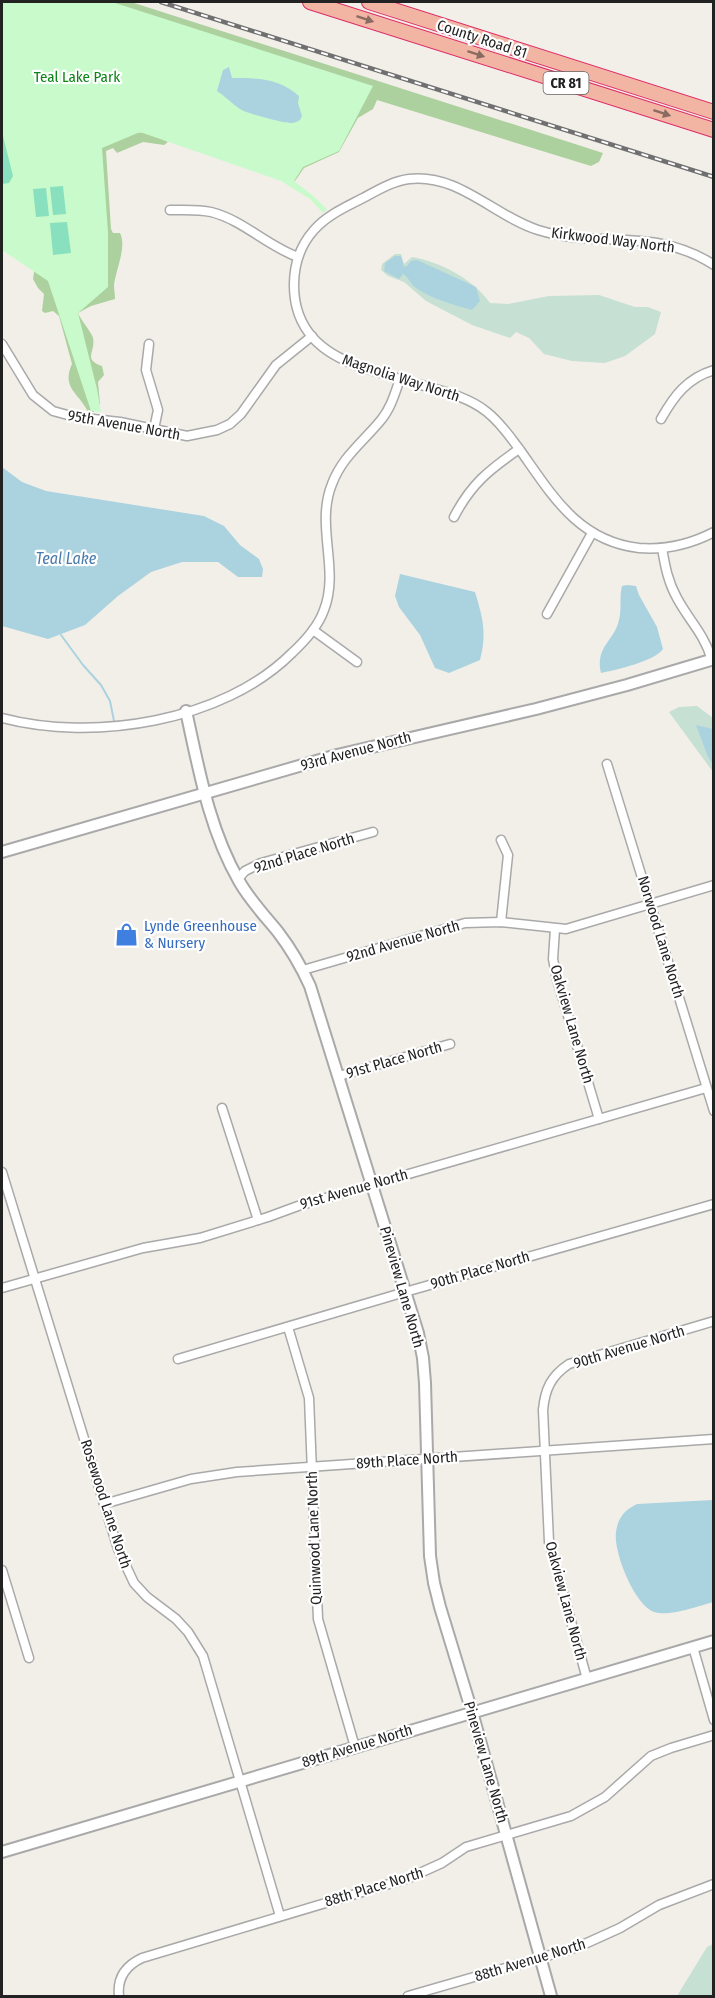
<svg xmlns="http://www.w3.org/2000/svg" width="715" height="1998" font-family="'Fira Sans Condensed',sans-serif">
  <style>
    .forest { fill: #add19e }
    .wetland { fill: #c6e0d4 }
    .park { fill: #c8facc }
    .pitch { fill: #88e0be }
    .water { fill: #aad3df }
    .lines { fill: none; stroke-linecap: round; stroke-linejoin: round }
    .stream { stroke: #aad3df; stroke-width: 2 }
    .minor-casing { stroke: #a9a9a9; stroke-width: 11 }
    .tertiary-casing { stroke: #a9a9a9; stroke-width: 14 }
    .trunk-casing { stroke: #dc2a67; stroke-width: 16 }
    .minor { stroke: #fff; stroke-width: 8 }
    .tertiary { stroke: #fff; stroke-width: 10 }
    .trunk { stroke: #f2b4a3; stroke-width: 14 }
    .rail-casing { stroke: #707070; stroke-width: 4.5 }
    .rail { stroke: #fff; stroke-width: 2; stroke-dasharray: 7; stroke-linecap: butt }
    .oneway { fill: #8a6b62 }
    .labels { text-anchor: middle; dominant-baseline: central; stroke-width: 4.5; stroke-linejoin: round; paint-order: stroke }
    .shield { fill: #fff; stroke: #646464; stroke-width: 1.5 }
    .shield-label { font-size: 14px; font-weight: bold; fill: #222 }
    .street-label { font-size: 15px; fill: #222; stroke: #fff }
    .park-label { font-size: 15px; fill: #0c8416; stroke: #fff }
    .shop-label { font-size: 15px; fill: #366cbe; stroke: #fff; text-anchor: start }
    .water-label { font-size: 16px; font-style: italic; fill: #4a7aab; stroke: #fff }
  </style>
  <rect width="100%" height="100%" fill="#f2efe9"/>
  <g class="forest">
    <polygon points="2,2 131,2 603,153 599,162 591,166 377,100 373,109 358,118 339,152 304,168 295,181"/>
    <path d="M 127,132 L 150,133 L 168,142 L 164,145 L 143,142 L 117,153 L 113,148 L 106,151 L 111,229 L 113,233 L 120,233 C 127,247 116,269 114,285 C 114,289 115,294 115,299 L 91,306 L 78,313 C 81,320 92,333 93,338 C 96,352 82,359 102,366 L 104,375 L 98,382 L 100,404 L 93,405 L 94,412 L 88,412 C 79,393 61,388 72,364 L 59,316 L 53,311 L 45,313 L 42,311 L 44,294 L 38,288 L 33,279 L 37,252 L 72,164 Z"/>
  </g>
  <g class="wetland">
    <path d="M 395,254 L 401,254 L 404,264 L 412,257 C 441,262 473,279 490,303 L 508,304 L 549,296 L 599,295 L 635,307 L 648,307 L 661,312 L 655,334 L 625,356 L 605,363 L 572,361 L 544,354 L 529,338 L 516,332 L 510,338 L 472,325 L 426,301 L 404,282 L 388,276 L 381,270 L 382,264 Z"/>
    <polygon points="697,706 713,718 713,772 669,712 679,707"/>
    <polygon points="713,1944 713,1996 677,1996 707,1947"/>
  </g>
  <polygon class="park" points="2,2 112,2 373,86 339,151 303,167 294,181 312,195 327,209 323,213 310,199 281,181 140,132 102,148 108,233 108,287 78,313 97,389 101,412 91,411 48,281 2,250"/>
  <g class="pitch">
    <polygon points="2,132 13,176 9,183 2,184"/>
    <polygon points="63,186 66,214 53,215 50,187"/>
    <polygon points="46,188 49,216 36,217 33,189"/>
    <polygon points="67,222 71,253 53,255 50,223"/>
  </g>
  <g class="water">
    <path d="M 229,67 L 232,78 C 257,78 279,78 299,96 L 298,103 L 302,116 L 300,120 C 297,122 294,123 291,123 C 284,123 245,113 240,109 C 232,104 225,96 217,91 L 223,70 Z"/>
    <path d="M 395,256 L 401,256 L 404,267 L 407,266 L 411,261 L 417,260 L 476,287 L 480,301 L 472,310 C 454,305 432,299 416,288 C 410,284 409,277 403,274 L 399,279 L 384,271 L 385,263 Z"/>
    <polygon points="2,467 22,482 46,491 204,516 224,526 240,545 259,559 263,569 262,577 238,577 218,562 182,562 151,572 118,596 85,625 48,639 2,626"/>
    <path d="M 400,574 L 475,592 C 483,618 487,634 480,660 L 449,673 L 435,668 L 420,635 L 399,607 L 395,596 Z"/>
    <path d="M 627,585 L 636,586 L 639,595 L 657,627 L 663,649 C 655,661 616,670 601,673 C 595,646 614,642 619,620 C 622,610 619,597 622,586 Z"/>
    <polygon points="696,725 713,729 713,764 708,757"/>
    <path d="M 713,1500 L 713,1602 C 699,1606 669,1617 654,1612 C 634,1605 613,1551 616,1532 C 618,1517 625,1510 637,1504 Z"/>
  </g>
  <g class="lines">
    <polyline class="stream" points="61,635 83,665 101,685 110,701 114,721"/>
    <defs>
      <g id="minor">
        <path d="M 170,210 C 183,210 198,209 211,212 C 243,220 267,246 298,257"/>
        <path d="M 714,265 C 654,226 599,249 538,230 C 494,216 458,173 409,179 C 393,181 378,190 363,198 C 346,207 327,215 314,230 C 288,259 287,309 313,338 C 325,351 339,358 355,365 C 374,371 392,377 411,382 C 437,390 466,395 487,412 C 501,423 510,437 520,450 C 552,495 578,541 639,548 C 664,550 691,544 714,532"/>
        <polyline points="2,344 33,395 53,411 75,417 120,422 187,436 217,430 230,424 241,414 276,365 312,336"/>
        <polyline points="149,344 146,370 158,410 154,429"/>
        <path d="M 661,419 C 674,396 687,378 714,370"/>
        <path d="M 454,517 C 471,484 489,470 519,449"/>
        <path d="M 662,548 C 665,566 668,582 677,598 C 690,622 703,632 712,660"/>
        <polyline points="547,614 592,533"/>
        <polyline points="313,630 357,662"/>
        <path d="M 2,718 C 93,742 223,722 292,653 C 305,641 318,627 324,610 C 340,569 315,526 332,484 C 342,457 363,442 381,420 C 391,408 395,393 400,379"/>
        <polyline points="607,764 714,1111"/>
        <polyline points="501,840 508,855 501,922"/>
        <polyline points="238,879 245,871 261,863 373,832"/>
        <polyline points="555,929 553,959 557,979 599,1119"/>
        <polyline points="303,970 465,923 501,922 566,929 714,885"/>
        <polyline points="339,1076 450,1044"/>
        <polyline points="222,1108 258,1220"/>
        <polyline points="2,1172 118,1549 134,1583 147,1597 176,1619 188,1632 203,1656 280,1916"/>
        <polyline points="2,1288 143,1248 200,1238 268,1217 298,1206 706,1088"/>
        <polyline points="288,1327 309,1398 318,1619 355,1747"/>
        <polyline points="178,1359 405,1292 714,1204"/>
        <polyline points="104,1504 191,1479 237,1472 714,1439"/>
        <polyline points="2,1570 29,1658"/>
        <polyline points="693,1647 714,1720"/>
        <path d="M 587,1679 L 549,1542 L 543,1410 C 545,1389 551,1376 569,1364 L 714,1321"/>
        <path d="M 119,1996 C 117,1978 125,1966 142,1958 L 409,1878 L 442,1863 L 466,1847 L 571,1816 L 605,1797 L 651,1756 L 671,1748 L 714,1735"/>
        <polyline points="408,1996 578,1947 620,1928 659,1905 714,1884"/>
      </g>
      <g id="tertiary">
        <path d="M 186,711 C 199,770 209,829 239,881 C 249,899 264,915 278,932 C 291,949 301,966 310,986 L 418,1333 L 423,1358 L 425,1383 L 430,1556 L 434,1583 L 440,1607 L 472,1712 L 551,1996"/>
        <polyline points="2,852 337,755 536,709 627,685 714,659"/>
        <polyline points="2,1852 714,1641"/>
      </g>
      <g id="trunk">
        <polyline points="310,2 714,130"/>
        <polyline points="369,2 714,112"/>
      </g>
    </defs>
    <use href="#minor" class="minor-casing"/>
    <use href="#tertiary" class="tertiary-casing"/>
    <use href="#trunk" class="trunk-casing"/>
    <use href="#minor" class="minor"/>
    <use href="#tertiary" class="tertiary"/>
    <use href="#trunk" class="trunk"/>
    <defs>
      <polyline id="rail" points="161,2 714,177"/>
    </defs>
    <use href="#rail" class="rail-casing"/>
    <use href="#rail" class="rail"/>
  </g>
  <defs><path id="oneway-solid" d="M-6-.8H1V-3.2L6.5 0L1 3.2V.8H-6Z" transform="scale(1.5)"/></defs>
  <g class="oneway">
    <use href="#oneway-solid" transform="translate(365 19) rotate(18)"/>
    <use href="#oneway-solid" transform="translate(476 54) rotate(18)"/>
    <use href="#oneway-solid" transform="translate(662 113) rotate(18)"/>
  </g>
  <defs>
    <symbol id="shop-bare" viewBox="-9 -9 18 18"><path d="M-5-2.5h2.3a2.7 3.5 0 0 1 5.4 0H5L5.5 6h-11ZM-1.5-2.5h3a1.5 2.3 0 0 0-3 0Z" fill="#3f7fe0" stroke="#fff" stroke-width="2.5" paint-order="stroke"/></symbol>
  </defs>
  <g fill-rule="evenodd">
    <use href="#shop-bare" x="110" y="918" width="33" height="33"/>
  </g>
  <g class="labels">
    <rect class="shield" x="543.5" y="72" width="45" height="22" rx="4.5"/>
    <g class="shield-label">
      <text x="566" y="83">CR 81</text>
    </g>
    <g class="street-label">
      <text transform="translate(482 39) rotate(18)">County Road 81</text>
      <text transform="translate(613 240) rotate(7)">Kirkwood Way North</text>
      <text transform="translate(401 378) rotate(18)">Magnolia Way North</text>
      <text transform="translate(124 425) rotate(10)">95th Avenue North</text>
      <text transform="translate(356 751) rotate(-15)">93rd Avenue North</text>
      <text transform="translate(304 853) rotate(-17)">92nd Place North</text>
      <text transform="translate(661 937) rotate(73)">Norwood Lane North</text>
      <text transform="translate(403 941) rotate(-16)">92nd Avenue North</text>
      <text transform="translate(572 1024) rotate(74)">Oakview Lane North</text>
      <text transform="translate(394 1060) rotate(-16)">91st Place North</text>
      <text transform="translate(354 1189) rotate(-16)">91st Avenue North</text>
      <text transform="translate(480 1270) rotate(-16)">90th Place North</text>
      <text transform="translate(402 1287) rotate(74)">Pineview Lane North</text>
      <text transform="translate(629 1347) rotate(-17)">90th Avenue North</text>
      <text transform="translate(407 1460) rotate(-4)">89th Place North</text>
      <text transform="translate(106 1504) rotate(72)">Rosewood Lane North</text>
      <text transform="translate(314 1538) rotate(-92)">Quinwood Lane North</text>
      <text transform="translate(566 1601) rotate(75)">Oakview Lane North</text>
      <text transform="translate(357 1746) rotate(-17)">89th Avenue North</text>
      <text transform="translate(486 1762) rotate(74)">Pineview Lane North</text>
      <text transform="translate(374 1887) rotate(-17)">88th Place North</text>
      <text transform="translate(530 1960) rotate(-17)">88th Avenue North</text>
    </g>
    <g class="park-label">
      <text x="77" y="77">Teal Lake Park</text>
    </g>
    <g class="shop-label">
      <text x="144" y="926">Lynde Greenhouse<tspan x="144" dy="17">&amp; Nursery</tspan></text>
    </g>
    <g class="water-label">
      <text x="66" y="558">Teal Lake</text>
    </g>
  </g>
  <rect width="715" height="1998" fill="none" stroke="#222222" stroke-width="6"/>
</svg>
